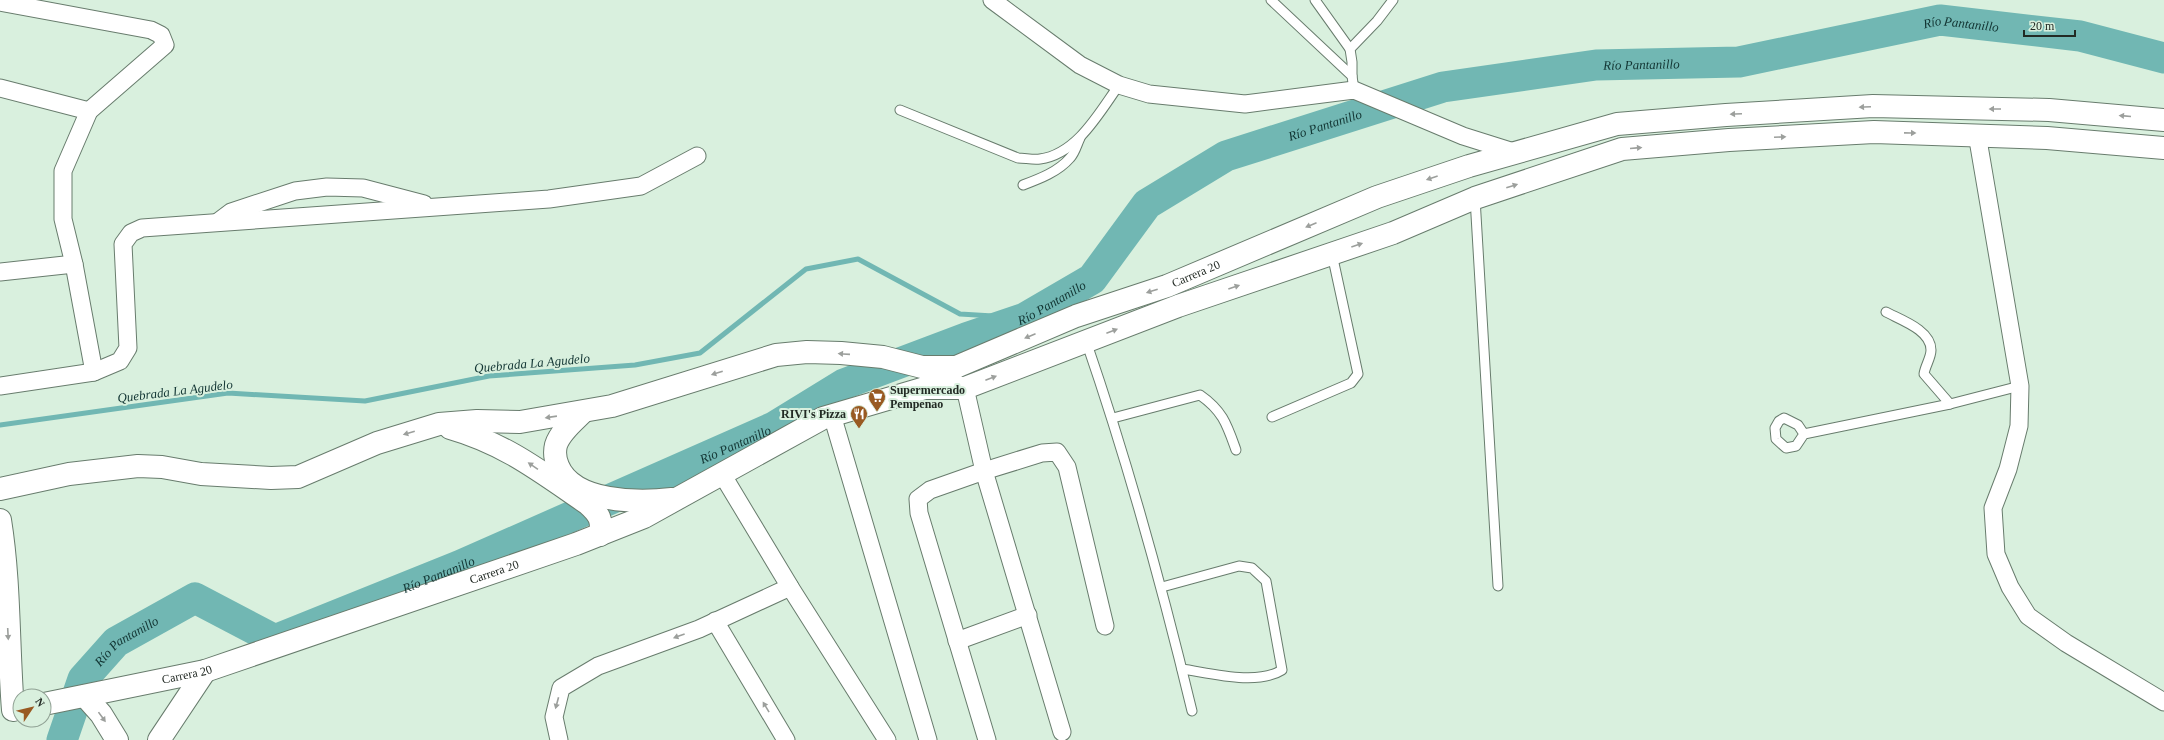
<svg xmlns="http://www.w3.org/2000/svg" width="2164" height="740" font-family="'Times New Roman',serif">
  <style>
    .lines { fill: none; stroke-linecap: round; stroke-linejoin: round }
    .stream { stroke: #71b7b3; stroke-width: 5 }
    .river { stroke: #71b7b3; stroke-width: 31 }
    .service-casing { stroke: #687c6d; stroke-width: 11 }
    .minor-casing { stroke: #687c6d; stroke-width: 19 }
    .secondary-casing { stroke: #687c6d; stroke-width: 24 }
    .service { stroke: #fff; stroke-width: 9 }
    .minor { stroke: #fff; stroke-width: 17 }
    .secondary { stroke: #fff; stroke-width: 22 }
    .oneway { fill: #9c9f9c }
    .labels { text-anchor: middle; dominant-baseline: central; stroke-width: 4; stroke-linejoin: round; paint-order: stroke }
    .street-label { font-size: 12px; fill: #222a24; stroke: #d9f0de }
    .poi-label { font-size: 12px; font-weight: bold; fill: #222a24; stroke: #d9f0de; text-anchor: start }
    .water-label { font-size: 13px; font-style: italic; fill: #123533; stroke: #d9f0de }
  </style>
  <rect width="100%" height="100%" fill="#d9f0de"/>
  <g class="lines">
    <polyline class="stream" points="0,425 228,393 365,401 489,376 635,365 700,353 806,269 858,259 960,314 1025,318"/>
    <path class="river" id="s1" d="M 62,740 L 83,679 L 116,642 L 195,598 L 275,640 L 459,566 L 774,427 L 844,384 L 966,338 L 1025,318 L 1092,279 L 1147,204 L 1226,156 L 1443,87 L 1596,65 L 1739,62 L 1940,20 L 2080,36 L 2164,58"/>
    <defs>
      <g id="service">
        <polyline points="1271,0 1352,76 1354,90"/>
        <polyline points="1315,0 1350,49"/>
        <polyline points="1352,76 1352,62 1350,49 1377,21 1393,0"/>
        <path d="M 900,110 L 1018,158 C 1025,158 1033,160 1040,159 C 1077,154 1099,113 1119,85"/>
        <path d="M 1023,185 C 1039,179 1058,172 1070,158 C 1075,153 1077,144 1080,138"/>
        <polyline points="1475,198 1498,586"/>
        <path d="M 1886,312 C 1901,320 1931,330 1931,350 C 1931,358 1925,366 1924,374 L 1950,404"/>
        <path d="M 1086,341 C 1128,463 1162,586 1192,711"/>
        <polyline points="1272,417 1351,383 1358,374 1332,254"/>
        <path d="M 1113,418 L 1200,395 C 1223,411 1227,425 1236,450"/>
        <polyline points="1804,434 1796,446 1786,448 1776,439 1775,428 1779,421 1784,418 1798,425 1804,434 1950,404 2020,386"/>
        <path d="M 1162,587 L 1239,566 L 1252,568 L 1266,581 L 1282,670 C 1257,686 1210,673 1182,669"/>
      </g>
      <g id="minor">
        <polyline points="992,0 1080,65 1119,85 1149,94 1245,104 1354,90 1463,136 1517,153"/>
        <polyline points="0,2 151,30 161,35 165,45 89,111 63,171 63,219 74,264 94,372"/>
        <polyline points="0,88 89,111"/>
        <polyline points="1977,134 2020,386 2019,426 2008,469 1993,508 1996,554 2010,587 2028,616 2066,643 2164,702"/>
        <polyline points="219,221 231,212 295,191 327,187 363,188 424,204"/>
        <polyline points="0,272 74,264"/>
        <polyline points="0,386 94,372 120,361 128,348 123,244 131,233 142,228 549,199 641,186 697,156"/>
        <polyline points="965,388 984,471 1062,732"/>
        <polyline points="832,415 928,740"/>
        <polyline points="722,474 790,587 887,740"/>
        <polyline points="715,621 786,740"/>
        <polyline points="957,641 1028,615"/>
        <polyline points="559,740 554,717 561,688 598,666 699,629 790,587"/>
        <polyline points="987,740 919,513 918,499 930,490 984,471 1042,453 1057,452 1067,467 1105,626"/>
      </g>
      <g id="secondary">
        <path id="s2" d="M 925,388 L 956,367 L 1076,316 L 1167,286 L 1377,197 L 1469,166 L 1617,124 L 1726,115 L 1873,106 L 2049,110 L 2164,120"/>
        <path d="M 583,412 C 574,421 560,432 556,445 C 554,453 555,459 558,466 C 573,503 639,503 672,499"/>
        <path d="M 450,428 C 506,444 541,472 588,504 C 599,514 603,520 600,535"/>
        <polyline points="0,489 69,474 138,466 162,467 201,474 271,478 298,477 377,443 439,424 477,421 520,422 612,406 776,355 807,352 841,353 883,357 922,367 956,367"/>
        <path d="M 0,520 C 10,582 8,647 13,710"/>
        <polyline points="85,696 101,714 117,740"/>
        <path id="s3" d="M 44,704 L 205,671 L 576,544 L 644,517 L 823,418 L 925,388 L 965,388 L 1178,306 L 1393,233 L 1475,198 L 1622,149 L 1729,140 L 1874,132 L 2047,138 L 2164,148"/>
        <polyline points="159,740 205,671"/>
      </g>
    </defs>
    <use href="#service" class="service-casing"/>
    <use href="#minor" class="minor-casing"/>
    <use href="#secondary" class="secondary-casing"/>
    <use href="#service" class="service"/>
    <use href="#minor" class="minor"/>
    <use href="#secondary" class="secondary"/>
  </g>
  <defs><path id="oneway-solid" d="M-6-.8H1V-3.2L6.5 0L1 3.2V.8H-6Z"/></defs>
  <g class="oneway">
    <use href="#oneway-solid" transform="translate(1865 107) rotate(177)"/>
    <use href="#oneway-solid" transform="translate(1995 109) rotate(-180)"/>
    <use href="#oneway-solid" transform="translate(1736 114) rotate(177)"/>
    <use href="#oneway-solid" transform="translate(2125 116) rotate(-175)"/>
    <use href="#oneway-solid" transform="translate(1910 133) rotate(1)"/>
    <use href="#oneway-solid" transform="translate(1780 137) rotate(-3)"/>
    <use href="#oneway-solid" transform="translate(1636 148) rotate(-5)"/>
    <use href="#oneway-solid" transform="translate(1432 178) rotate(161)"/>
    <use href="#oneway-solid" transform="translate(1512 186) rotate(-18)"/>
    <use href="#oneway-solid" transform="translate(1311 225) rotate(157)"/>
    <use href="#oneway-solid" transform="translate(1357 245) rotate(-19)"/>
    <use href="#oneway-solid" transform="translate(1234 287) rotate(-19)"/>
    <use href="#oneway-solid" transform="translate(1152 291) rotate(162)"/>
    <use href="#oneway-solid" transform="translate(1112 331) rotate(-21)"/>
    <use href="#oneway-solid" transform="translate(1030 336) rotate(157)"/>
    <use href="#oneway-solid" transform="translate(844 354) rotate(-176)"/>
    <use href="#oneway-solid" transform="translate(717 373) rotate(163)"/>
    <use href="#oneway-solid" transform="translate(991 378) rotate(-21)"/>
    <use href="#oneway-solid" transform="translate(551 417) rotate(172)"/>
    <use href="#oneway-solid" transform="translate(409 433) rotate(164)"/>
    <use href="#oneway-solid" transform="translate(533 466) rotate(-146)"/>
    <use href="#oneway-solid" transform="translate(8 634) rotate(87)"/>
    <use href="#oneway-solid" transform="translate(679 636) rotate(160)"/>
    <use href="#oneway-solid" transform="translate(557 703) rotate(105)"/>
    <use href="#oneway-solid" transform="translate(766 707) rotate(-121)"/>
    <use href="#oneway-solid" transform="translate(102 717) rotate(54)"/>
  </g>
  <defs>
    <symbol id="supermarket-pin" viewBox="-11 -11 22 30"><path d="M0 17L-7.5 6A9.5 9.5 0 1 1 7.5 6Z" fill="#995a22" stroke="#d9f0de"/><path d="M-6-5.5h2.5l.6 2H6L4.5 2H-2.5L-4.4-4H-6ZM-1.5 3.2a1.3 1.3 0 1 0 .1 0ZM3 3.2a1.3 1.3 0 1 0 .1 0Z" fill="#fff"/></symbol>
    <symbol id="restaurant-pin" viewBox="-11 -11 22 30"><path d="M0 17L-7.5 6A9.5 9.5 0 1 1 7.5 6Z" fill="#995a22" stroke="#d9f0de"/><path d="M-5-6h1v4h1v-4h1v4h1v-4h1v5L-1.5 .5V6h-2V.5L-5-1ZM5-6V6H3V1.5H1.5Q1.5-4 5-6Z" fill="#fff"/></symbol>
  </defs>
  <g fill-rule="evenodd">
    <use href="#supermarket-pin" x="867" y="387" width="20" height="27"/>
    <use href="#restaurant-pin" x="849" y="404" width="20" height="27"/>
  </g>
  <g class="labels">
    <g class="street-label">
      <text stroke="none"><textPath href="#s2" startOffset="295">Carrera 20</textPath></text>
      <text stroke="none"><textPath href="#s3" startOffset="470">Carrera 20</textPath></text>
      <text stroke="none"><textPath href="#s3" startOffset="146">Carrera 20</textPath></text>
    </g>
    <g class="poi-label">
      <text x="890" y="390">Supermercado<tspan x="890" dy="14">Pempenao</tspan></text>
      <text x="846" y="414" text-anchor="end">RIVI's Pizza</text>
    </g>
    <g class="water-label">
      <text stroke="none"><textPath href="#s1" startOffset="2127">Río Pantanillo</textPath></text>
      <text stroke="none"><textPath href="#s1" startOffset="1803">Río Pantanillo</textPath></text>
      <text stroke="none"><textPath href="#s1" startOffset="1479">Río Pantanillo</textPath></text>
      <text stroke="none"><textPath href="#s1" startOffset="1143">Río Pantanillo</textPath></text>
      <text transform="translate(532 363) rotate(-5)">Quebrada La Agudelo</text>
      <text transform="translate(175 391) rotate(-7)">Quebrada La Agudelo</text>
      <text stroke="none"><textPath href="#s1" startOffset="795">Río Pantanillo</textPath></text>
      <text stroke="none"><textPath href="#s1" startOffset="471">Río Pantanillo</textPath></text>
      <text stroke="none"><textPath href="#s1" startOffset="123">Río Pantanillo</textPath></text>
    </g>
  </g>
  <g transform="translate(32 708) rotate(55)"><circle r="19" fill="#d9f0de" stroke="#90a194"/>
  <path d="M0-3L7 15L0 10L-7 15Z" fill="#995a22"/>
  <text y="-6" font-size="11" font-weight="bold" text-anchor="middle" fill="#222a24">N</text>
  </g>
  <path d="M2024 30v6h51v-6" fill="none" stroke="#222a24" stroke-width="2"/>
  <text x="2030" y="30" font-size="12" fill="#222a24" stroke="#d9f0de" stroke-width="3" paint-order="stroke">20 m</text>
</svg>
